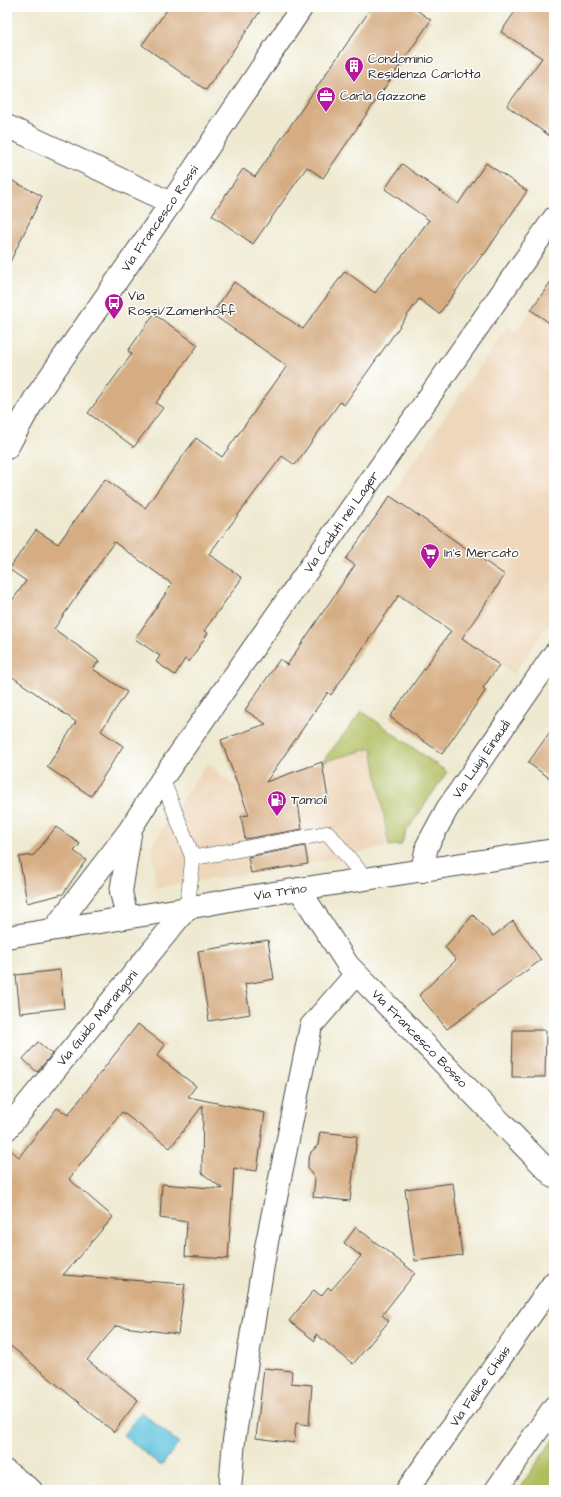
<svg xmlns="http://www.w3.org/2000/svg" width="561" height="1497" font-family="'Architects Daughter',sans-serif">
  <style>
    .built { fill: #eed7bb }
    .green { fill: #b0be61; stroke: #6e7446 }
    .water { fill: #60c3de; stroke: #467784 }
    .building { fill: #d6ad83 }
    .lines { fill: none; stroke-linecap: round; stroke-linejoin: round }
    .service-casing { stroke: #484844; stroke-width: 16 }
    .minor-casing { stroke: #484844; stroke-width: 24 }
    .secondary-casing { stroke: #484844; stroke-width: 24 }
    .service { stroke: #fff; stroke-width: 15 }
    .minor { stroke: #fff; stroke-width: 22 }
    .secondary { stroke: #fff; stroke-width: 22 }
    .labels { text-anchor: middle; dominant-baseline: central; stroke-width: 3; stroke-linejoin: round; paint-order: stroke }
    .poi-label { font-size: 13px; fill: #2b2b2b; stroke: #fff; text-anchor: start }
    .street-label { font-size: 13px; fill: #2b2b2b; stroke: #fff }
  </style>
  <rect width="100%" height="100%" fill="#fff"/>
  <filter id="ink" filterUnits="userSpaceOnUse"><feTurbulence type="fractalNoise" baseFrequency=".025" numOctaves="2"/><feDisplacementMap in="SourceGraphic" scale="8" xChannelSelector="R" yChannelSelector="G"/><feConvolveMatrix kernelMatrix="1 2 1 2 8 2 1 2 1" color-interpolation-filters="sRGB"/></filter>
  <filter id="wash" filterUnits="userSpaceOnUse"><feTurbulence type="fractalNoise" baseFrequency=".012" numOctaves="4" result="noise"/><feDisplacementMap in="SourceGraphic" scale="16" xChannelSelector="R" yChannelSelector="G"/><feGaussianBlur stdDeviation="0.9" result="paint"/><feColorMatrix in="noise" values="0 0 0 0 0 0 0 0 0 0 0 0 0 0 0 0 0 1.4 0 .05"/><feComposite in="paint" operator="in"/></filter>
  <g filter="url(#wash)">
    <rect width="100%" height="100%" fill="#eee9d0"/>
    <g class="built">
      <polygon points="531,310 554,326 554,616 514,674 346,559 508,326 516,331"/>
      <polygon points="372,748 389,846 308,864 156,888 152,844 207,763 240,790 282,775 292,773 322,762"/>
    </g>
    <g class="green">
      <polygon points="362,711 447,772 406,832 401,845 389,846 372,748 322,762"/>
      <polygon points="554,1438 554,1490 518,1490"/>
    </g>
    <polygon class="water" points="141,1412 179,1443 161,1466 123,1435"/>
    <g id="blocks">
      <g class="building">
        <polygon points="169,7 263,7 206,90 142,45"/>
        <polygon points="372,7 412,7 431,20 323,178 307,167 253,244 212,215 243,169 255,177"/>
        <polygon points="518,7 554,7 554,139 507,106 542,58 501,32"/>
        <polygon points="486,163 527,191 484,255 483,254 439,314 419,299 344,405 340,402 295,465 282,456 209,554 242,578 204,631 208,633 189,662 185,659 175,675 156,662 160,656 135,639 172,584 114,542 54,629 99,661 93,669 127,692 101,731 123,746 91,796 47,767 76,722 7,673 7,608 26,581 9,569 36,530 58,544 105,479 145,508 196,438 222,457 287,366 212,314 234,282 303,329 345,271 375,293 429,220 385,189 402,164 458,204"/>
        <polygon points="7,178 42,196 7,268"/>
        <polygon points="554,277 554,326 531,310"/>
        <polygon points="154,314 198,345 156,403 163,408 134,447 88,413 132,354 128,351"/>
        <polygon points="390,496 505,575 462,638 499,665 483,688 486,690 442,754 390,717 451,631 399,595 331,695 328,692 266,782 322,762 328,799 298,803 302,829 245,839 241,816 249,815 221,740 266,724 245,710 280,659 287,665 355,565 346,559"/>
        <polygon points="554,726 554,781 528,763"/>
        <polygon points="56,827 80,844 74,851 86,860 63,894 27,903 19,857 34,855"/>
        <polygon points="305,846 308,864 251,873 248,857"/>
        <polygon points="473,915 493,936 513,921 541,960 447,1029 419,995 456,960 445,947"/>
        <polygon points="268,940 274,979 245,984 250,1014 209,1021 198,951"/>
        <polygon points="60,970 64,1008 20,1013 16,975"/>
        <polygon points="138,1024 165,1045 157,1056 196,1086 188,1097 265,1113 257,1171 234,1168 228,1259 185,1256 187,1222 160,1218 162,1184 223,1189 202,1173 203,1105 170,1148 122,1112 69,1179 113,1217 63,1275 185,1284 178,1334 116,1326 87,1360 138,1400 114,1432 7,1343 7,1147 19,1157 57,1108 68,1115"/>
        <polygon points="513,1030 546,1030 545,1077 512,1077"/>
        <polygon points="38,1042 52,1054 37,1072 23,1059"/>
        <polygon points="320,1132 357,1136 350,1201 313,1197 315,1179 308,1169 308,1161 311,1152 318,1145"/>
        <polygon points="453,1183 462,1255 415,1261 405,1189"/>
        <polygon points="356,1227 415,1273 382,1315 389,1321 353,1364 316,1334 315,1341 289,1321 314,1290 321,1296 328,1287 331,1290 361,1256 344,1243"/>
        <polygon points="264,1368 292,1371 291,1383 312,1385 309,1425 296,1423 294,1443 256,1438"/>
      </g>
    </g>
  </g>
  <g filter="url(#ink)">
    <use href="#blocks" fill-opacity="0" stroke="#484844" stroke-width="1"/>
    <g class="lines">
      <defs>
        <g id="service">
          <polyline points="162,779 193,858"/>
          <polyline points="187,908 193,858 328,833 366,879"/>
        </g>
        <g id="minor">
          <polyline points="7,126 171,203"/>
          <path id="s1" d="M 7,448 L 35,398 L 171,203 L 302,7"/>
          <path id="s2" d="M 422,871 L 427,846 L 447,809 L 554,654"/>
          <path id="s3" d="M 299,889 L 348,965 L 554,1177"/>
          <path id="s4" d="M 127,917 L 121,892 L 131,828 L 162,779 L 554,218"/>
          <polyline points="54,929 129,831"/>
          <path id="s5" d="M 7,1129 L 187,908"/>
          <polyline points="230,1490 234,1440 266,1247 311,1026 356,974"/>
          <path id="s6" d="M 407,1490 L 554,1282"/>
          <polyline points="496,1490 554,1407"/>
        </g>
        <g id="secondary">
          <path id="s7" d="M 7,937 L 187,908 L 241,898 L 554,850"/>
          <polyline points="7,1472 31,1490"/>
        </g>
      </defs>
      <use href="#service" class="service-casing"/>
      <use href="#minor" class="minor-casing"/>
      <use href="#secondary" class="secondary-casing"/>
      <use href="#service" class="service"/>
      <use href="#minor" class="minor"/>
      <use href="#secondary" class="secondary"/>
    </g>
  </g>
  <defs>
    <symbol id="building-pin" viewBox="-11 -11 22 30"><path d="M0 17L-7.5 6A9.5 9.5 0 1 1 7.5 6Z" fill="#b5179e" stroke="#fff"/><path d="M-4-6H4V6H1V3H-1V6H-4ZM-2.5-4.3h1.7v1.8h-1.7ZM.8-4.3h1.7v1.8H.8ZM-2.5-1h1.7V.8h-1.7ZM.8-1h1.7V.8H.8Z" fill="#fff"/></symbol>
    <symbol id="office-pin" viewBox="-11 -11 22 30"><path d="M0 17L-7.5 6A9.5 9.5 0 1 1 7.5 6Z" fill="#b5179e" stroke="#fff"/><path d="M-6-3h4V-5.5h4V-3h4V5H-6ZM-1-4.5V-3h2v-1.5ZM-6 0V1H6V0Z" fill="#fff"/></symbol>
    <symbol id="bus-pin" viewBox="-11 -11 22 30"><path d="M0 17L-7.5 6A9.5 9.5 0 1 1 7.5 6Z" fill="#b5179e" stroke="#fff"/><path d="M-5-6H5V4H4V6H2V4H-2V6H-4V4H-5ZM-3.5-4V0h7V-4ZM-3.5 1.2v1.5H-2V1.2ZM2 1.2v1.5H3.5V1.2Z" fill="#fff"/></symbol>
    <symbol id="supermarket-pin" viewBox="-11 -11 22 30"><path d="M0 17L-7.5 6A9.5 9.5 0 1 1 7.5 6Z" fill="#b5179e" stroke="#fff"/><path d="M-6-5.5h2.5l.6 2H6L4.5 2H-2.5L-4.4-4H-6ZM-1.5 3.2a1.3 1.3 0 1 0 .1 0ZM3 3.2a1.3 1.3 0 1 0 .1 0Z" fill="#fff"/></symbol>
    <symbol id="fuel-pin" viewBox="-11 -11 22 30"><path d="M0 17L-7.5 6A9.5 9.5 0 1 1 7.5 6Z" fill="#b5179e" stroke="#fff"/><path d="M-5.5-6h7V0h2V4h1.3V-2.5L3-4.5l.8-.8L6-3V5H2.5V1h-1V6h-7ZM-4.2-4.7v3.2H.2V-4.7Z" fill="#fff"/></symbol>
  </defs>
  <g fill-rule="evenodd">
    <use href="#building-pin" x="343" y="55" width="22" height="30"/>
    <use href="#office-pin" x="315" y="85" width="22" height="30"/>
    <use href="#bus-pin" x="103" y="292" width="22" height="30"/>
    <use href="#supermarket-pin" x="419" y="542" width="22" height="30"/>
    <use href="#fuel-pin" x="266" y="789" width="22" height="30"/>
  </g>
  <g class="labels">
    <g class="poi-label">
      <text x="368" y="59">Condominio<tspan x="368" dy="15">Residenza Carlotta</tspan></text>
      <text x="340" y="96">Carla Gazzone</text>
      <text x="128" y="296">Via<tspan x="128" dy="15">Rossi/Zamenhoff</tspan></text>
      <text x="444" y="553">In's Mercato</text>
      <text x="291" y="800">Tamoil</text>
    </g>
    <g class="street-label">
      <text stroke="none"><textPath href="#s1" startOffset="276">Via Francesco Rossi</textPath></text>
      <text stroke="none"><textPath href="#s4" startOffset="462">Via Caduti nei Lager</textPath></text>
      <text stroke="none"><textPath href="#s2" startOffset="128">Via Luigi Einaudi</textPath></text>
      <text stroke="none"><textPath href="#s7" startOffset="277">Via Trino</textPath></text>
      <text stroke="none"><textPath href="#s5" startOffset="143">Via Guido Marangoni</textPath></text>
      <text stroke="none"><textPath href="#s3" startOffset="193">Via Francesco Bosso</textPath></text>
      <text stroke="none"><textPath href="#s6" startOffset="127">Via Felice Chiais</textPath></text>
    </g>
  </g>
  <rect width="561" height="1497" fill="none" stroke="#fff" stroke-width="24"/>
</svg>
